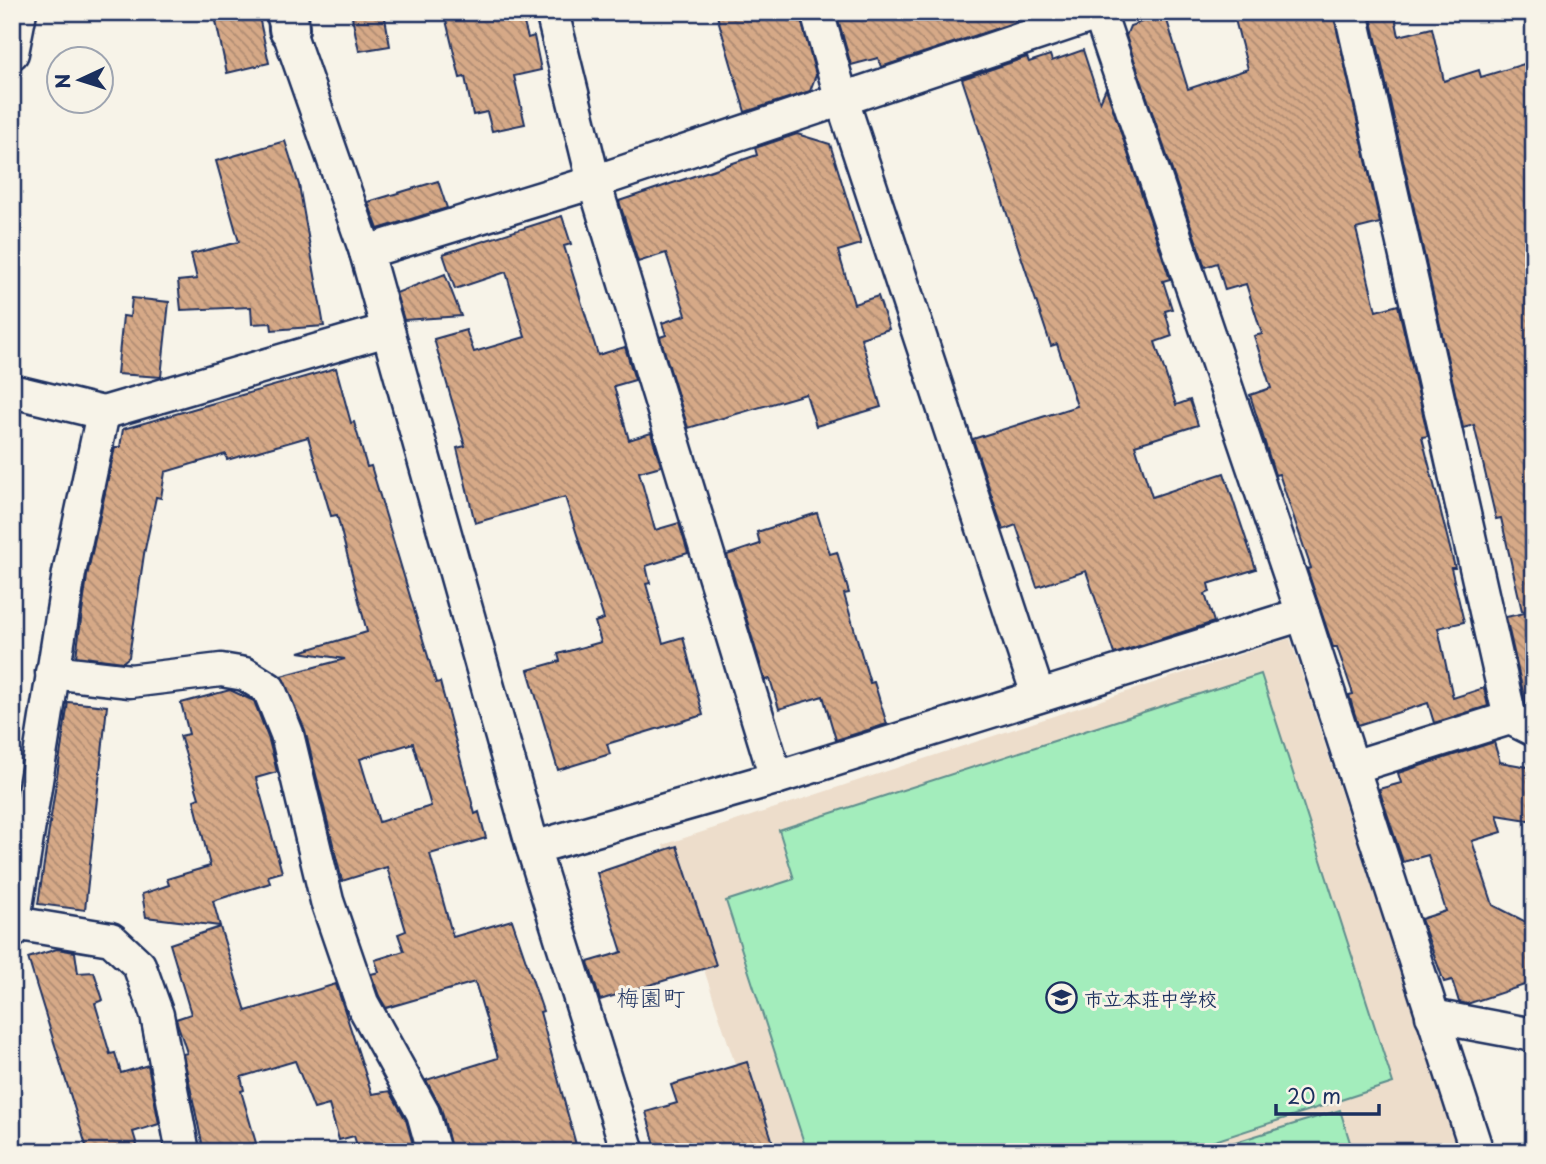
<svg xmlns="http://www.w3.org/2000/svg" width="1546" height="1164" font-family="'Playpen Sans','Klee One',sans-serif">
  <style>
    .built { fill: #edddcb }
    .pitch { fill: #a3edbc; stroke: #5f8e8d; stroke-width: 2 }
    .building { fill: url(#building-back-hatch); stroke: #1b2f5e; stroke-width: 2; fill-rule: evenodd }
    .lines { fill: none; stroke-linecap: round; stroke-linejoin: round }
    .minor-casing { stroke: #1b2f5e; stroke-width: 37 }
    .tertiary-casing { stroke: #1b2f5e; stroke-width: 44 }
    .minor { stroke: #f7f3e8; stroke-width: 32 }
    .tertiary { stroke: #f7f3e8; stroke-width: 38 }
    .labels { text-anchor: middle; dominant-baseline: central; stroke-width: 6; stroke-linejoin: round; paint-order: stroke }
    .poi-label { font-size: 19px; font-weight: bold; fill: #1b2f5e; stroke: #f7f3e8; text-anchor: start }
    .quarter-label { font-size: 23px; fill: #1b2f5e; stroke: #f7f3e8 }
  </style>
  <defs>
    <pattern id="building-back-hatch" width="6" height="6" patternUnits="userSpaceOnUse" patternTransform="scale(1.75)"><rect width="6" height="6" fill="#d6a987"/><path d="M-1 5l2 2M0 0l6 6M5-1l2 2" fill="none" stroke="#ad8a72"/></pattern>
  </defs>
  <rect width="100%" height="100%" fill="#f7f3e8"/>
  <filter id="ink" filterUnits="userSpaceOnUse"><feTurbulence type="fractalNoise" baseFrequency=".0143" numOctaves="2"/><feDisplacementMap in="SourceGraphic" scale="14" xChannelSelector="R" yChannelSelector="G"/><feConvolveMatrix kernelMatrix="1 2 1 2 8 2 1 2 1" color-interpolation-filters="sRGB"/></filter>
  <g filter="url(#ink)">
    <polygon class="built" points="1290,638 1459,1152 764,1152 663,845"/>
    <g class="pitch">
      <polygon points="1261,674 1393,1083 1181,1152 807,1152 726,901 794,879 779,830"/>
      <polygon points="1340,1110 1353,1152 1203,1152"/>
    </g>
    <g class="building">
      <polygon points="214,12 258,12 269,63 227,73"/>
      <polygon points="351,12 384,12 390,46 359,51"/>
      <polygon points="444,12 521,12 528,38 534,36 541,70 514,76 525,124 492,131 487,112 473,115 465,77 460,78"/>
      <polygon points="716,12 799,12 816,75 810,91 745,112"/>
      <polygon points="836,12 1013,12 1016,22 881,67 878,58 851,65"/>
      <polygon points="1233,12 1333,12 1380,223 1356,229 1376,311 1398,305 1428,436 1422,437 1455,568 1451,568 1464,622 1438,628 1453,698 1484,688 1488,706 1434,723 1428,703 1358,725 1349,695 1353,694 1337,647 1333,647 1307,569 1311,568 1279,474 1275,475 1250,395 1271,388 1254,336 1262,334 1246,284 1225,290 1217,263 1205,267 1126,36 1130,26 1165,14 1188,89 1248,69"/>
      <polygon points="1370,12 1394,12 1399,36 1432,28 1444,81 1479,70 1481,77 1534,61 1534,610 1522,611 1501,518 1496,519 1474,425 1463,428"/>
      <polygon points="1083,50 1100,102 1106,88 1170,279 1163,281 1172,309 1165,311 1172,336 1155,342 1176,405 1190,400 1198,425 1135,445 1152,497 1224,473 1256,569 1208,584 1210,592 1205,594 1214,622 1114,654 1086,571 1037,587 1016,525 1003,530 973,439 1077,406 1057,344 1051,346 962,79 1027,57 1029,62 1050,55 1052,61"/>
      <polygon points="797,134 830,144 861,244 838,251 854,304 878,296 889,329 861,338 881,407 816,426 806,394 688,428 660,337 666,335 662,323 686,315 666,253 638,262 619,201 757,155 755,148"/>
      <polygon points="285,141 299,185 324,326 272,330 271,323 252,324 251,307 181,310 178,281 197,279 191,254 239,242 216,161"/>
      <polygon points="438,181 447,208 378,229 368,202"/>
      <polygon points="562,216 571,244 564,246 598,355 625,347 635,380 614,386 629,440 651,433 661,466 639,472 655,530 679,523 688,553 646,566 650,583 646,584 663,643 683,637 703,715 607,744 610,754 558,770 528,670 560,661 558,654 601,642 595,622 604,619 565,497 475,523 457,448 465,446 434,339 466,330 474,352 525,337 506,272 455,289 443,254"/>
      <polygon points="445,274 461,316 404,320 396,293"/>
      <polygon points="132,298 169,302 161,377 117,374 123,316 130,317"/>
      <path d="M 336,368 L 351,423 L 354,422 L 367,467 L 371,466 L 436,683 L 440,682 L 475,814 L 479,812 L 486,838 L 430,854 L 453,937 L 512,920 L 543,1011 L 540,1012 L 578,1152 L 452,1152 L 441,1108 L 426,1080 L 498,1058 L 475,982 L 386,1008 L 379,996 L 371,974 L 379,972 L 375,960 L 404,951 L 398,934 L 406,931 L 387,867 L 342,881 L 305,730 L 281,676 L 345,659 L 299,652 L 367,632 L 337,515 L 331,516 L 308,437 L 227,460 L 226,454 L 165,472 L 161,498 L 156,497 L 144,554 L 129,657 L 123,662 L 76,656 L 87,576 L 115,447 L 120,447 L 123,429 ZM 413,743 L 431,806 L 379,822 L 360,759 Z"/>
      <polygon points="817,513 830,554 837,552 849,593 844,594 870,683 874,682 887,724 836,740 823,696 779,709 770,679 765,680 727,555 760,544 757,532"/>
      <polygon points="1534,611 1534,709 1526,705 1506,617"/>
      <polygon points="230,690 254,701 269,740 277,772 256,778 282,872 268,876 270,883 213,901 220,926 146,917 142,894 169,885 167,879 210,866 194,800 199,798 180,736 189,734 181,703"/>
      <polygon points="68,702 107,706 85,910 38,904"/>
      <polygon points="1494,742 1500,762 1534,768 1534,821 1497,815 1502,832 1472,841 1493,905 1534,926 1534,982 1467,1004 1459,1002 1452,980 1444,982 1421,919 1446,911 1428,855 1403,862 1379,789 1401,783 1398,773"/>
      <polygon points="677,846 716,965 600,1000 588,962 622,952 597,873"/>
      <polygon points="220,927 246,1011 336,984 372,1094 390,1091 406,1120 415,1152 359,1152 354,1136 339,1140 329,1105 314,1109 295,1061 241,1077 244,1090 241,1091 256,1143 248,1145 249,1152 204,1152 183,1054 187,1053 176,1019 191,1014 170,944"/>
      <polygon points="57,949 75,952 78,973 94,972 103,1000 95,1003 110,1054 115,1053 121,1073 148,1065 159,1124 133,1132 139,1152 88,1152 28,958"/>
      <polygon points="747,1062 776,1152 657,1152 646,1112 677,1103 671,1085"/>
    </g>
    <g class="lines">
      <defs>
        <g id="minor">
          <polyline points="282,12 366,252 533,848 628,1152"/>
          <polyline points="552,12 594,182 776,778"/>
          <polyline points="817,12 842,100 1038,695"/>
          <polyline points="1099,12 1303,614 1477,1152"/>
          <polyline points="1351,12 1510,718"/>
          <polyline points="12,53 20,12"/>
          <polyline points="366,252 594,182 1103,12"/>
          <polyline points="12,391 103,413 387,330"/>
          <polyline points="52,672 130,681 221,670 245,674 269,689 287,734 327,901 362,1003 423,1113 434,1152"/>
          <polyline points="1353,767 1510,718 1534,730"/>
          <polyline points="533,848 776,778 1303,614"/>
          <polyline points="14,923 111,939 139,965 157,1015 183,1152"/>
          <polyline points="12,932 69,573 103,413"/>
          <polyline points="1432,1016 1534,1035"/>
        </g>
        <polyline id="tertiary" points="288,12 289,29"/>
      </defs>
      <use href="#minor" class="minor-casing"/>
      <use href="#tertiary" class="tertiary-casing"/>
      <use href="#minor" class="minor"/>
      <use href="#tertiary" class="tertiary"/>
    </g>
  </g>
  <defs>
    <symbol id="school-ring" viewBox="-11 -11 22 22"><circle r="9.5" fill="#f7f3e8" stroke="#1b2f5e" stroke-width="1.5"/><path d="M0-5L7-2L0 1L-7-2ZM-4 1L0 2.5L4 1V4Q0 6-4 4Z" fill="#1b2f5e"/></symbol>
  </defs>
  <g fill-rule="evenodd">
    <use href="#school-ring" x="1044" y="980" width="35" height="35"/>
  </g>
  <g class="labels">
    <g class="poi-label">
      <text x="1084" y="998">市立本荘中学校</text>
    </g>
    <g class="quarter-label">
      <text x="651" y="996">梅園町</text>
    </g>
  </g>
  <rect width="1546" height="1164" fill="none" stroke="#f7f3e8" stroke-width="42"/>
  <rect x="21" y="21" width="1504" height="1122" fill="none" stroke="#1b2f5e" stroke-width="2.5" filter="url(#ink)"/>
  <g transform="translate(80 80) rotate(266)"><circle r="33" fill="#f7f3e8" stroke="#9fa5b1" stroke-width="2"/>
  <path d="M0-5L12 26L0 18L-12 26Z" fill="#1b2f5e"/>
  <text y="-10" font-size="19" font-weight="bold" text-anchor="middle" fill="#1b2f5e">N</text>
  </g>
  <path d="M1276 1104v10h103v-10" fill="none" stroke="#1b2f5e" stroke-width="3.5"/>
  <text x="1287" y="1104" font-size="21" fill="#1b2f5e" stroke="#f7f3e8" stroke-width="5" paint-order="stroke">20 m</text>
</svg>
